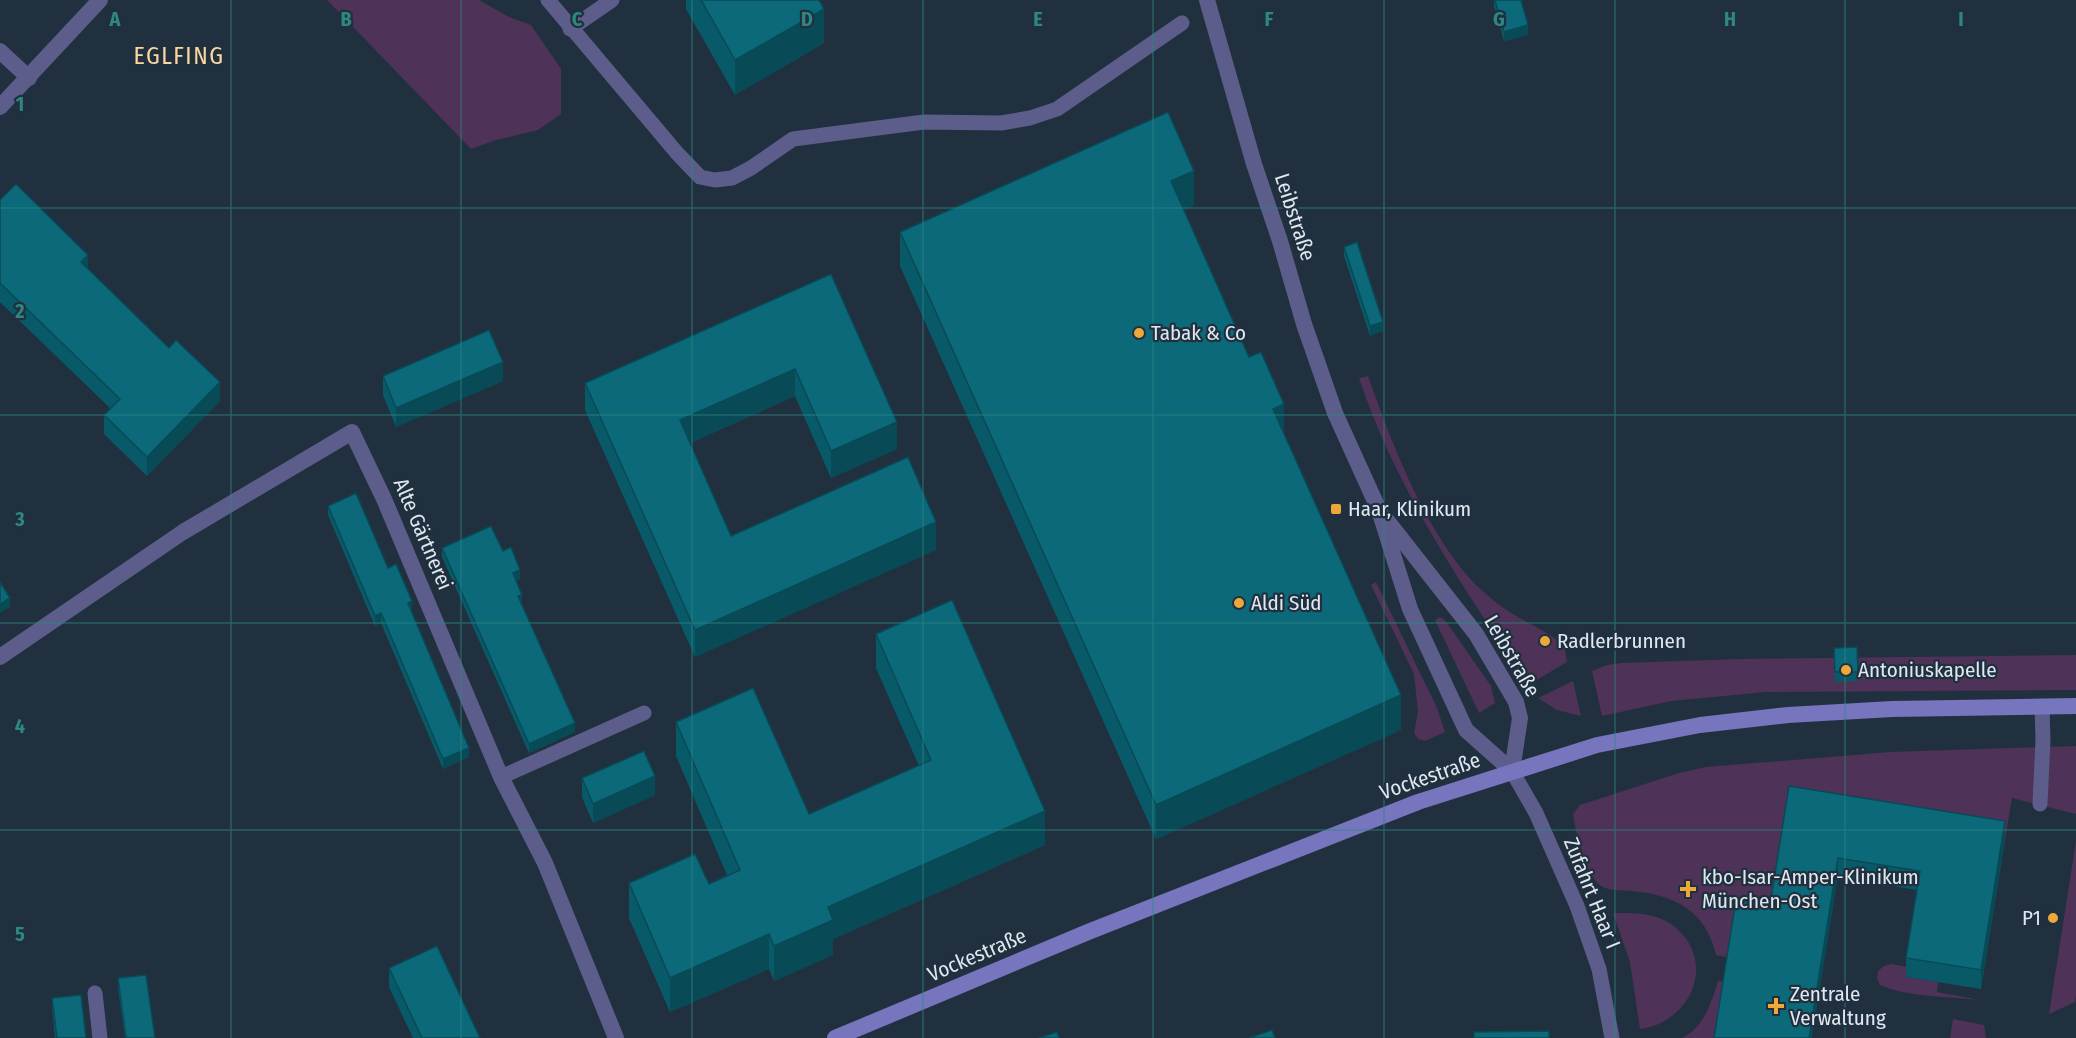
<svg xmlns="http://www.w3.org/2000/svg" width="2076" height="1038" font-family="'Fira Sans Condensed',sans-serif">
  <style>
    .green { fill: #4e3257 }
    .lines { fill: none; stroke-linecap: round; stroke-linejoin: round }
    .service { stroke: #5c5d8a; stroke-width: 15 }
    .minor { stroke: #5c5d8a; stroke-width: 16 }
    .secondary { stroke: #7675be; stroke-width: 16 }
    .wall { fill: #095a69 }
    .shaded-wall { fill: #084a55 }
    .building { fill: #0b697a; stroke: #084a55; stroke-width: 1.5 }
    .grid { fill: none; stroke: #2e8782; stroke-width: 1.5; stroke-opacity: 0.55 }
    .poi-dot { fill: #eca93a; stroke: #21303e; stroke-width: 2 }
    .labels { text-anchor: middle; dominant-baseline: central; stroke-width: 4.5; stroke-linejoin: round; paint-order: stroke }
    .street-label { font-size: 21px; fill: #dfe8f1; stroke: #21303e }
    .poi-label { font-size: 21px; fill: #dfe8f1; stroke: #21303e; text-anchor: start }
    .quarter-label { font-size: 24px; letter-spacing: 1.5px; fill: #fbd6a1; stroke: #21303e }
    .grid-label { font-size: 20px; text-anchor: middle; font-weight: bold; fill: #2e8782; stroke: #21303e; stroke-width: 4.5; stroke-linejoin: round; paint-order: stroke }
  </style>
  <rect width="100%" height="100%" fill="#21303e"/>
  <g class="green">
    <polygon points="327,0 479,0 509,17 531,25 561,69 561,114 538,130 496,140 471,149"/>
    <path d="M 1368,376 C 1391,442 1427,536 1477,586 C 1488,596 1501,607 1513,614 C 1530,624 1549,633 1564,645 L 1567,662 L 1528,685 C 1464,588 1396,490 1359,378 Z"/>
    <polygon points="1376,582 1437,708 1445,732 1425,741 1418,739 1414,733 1418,712 1414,674 1371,585"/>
    <polygon points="1440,617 1445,620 1491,686 1495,703 1479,713 1435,620"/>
    <polygon points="2076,655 2076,690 1766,692 1671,701 1602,716 1592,671 1607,665 1622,663 1740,659"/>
    <polygon points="1573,681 1581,716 1557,710 1538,698"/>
    <path d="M 2076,746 L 2076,814 L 2012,798 L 2005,840 L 1789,805 L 1770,924 L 1730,958 L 1716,955 C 1706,911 1675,895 1632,891 C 1623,890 1608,891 1601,886 C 1587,877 1575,830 1573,814 L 1580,805 L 1679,773 L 1706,767 L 1890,752 Z"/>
    <polygon points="2076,841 2076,996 2075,1002 2049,1014"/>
    <path d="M 1613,913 C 1633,913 1653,912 1671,924 C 1718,957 1694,1022 1640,1029 L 1630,962 Z"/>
    <path d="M 1891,964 L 1908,967 L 1906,977 L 1938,982 L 1937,992 L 1980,1000 C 1951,997 1906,997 1880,985 L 1877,978 L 1878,971 L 1884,966 Z"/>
    <path d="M 1718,981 L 1726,982 L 1717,1038 L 1682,1038 C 1704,1027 1711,1004 1718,981 Z"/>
    <polygon points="1953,1019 1984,1025 1986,1038 1950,1038"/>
  </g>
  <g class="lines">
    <g class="service">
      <polyline points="548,0 677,153 700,177 715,180 732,178 751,168 793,139 924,122 1001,123 1030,118 1057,109 1182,23"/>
      <polyline points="570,29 612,0"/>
      <polyline points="1512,771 1536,813 1577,906 1599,969 1612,1038"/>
      <polyline points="501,777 644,713"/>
      <polyline points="2040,804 2043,740 2042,706"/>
      <polyline points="95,993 100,1038"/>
    </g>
    <g class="minor">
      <polyline points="1207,0 1254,164 1280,241 1304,324 1335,413 1379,510 1410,609 1466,730 1512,771"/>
      <polyline points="0,51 29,78"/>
      <polyline points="0,107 100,0"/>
      <polyline points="1385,518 1476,634 1516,702 1520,718 1512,771"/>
      <polyline points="0,657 183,532 352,432 384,499 501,777 545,863 616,1038"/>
    </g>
    <polyline class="secondary" points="835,1038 1088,932 1418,802 1597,745 1700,725 1788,715 1892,709 2076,706"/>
  </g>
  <g class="wall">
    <polygon points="686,0 819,0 824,43 735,95 686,9"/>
    <polygon points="1494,0 1521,0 1528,35 1504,41 1494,6"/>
    <polygon points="0,200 88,270 220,401 147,476 104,434 104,415 110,408 0,302"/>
    <polygon points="1194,205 1184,210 1284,435 1401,730 1156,839 900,266 900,232"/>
    <polygon points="1344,247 1383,331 1370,336 1344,256"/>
    <polygon points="831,274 897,449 831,478 795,396 690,443 731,536 936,550 695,657 585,410 585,383"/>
    <polygon points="383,376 503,381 396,427 383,395"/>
    <polygon points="328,506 388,568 412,610 411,611 469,757 443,769 381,623 375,626 328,515"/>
    <polygon points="442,548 503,551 520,579 516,581 522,605 575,732 529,753 442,557"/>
    <polygon points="876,634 1045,845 833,939 833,955 774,981 769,969 670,1012 629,918 629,883 709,884 727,875 676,756 676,722 809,814 919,766 876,668"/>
    <polygon points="1857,647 1858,681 1835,682 1834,648"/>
    <polygon points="582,778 655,795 593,823 582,797"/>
    <polygon points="1789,786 2005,840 1981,989 1906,977 1906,958 1917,890 1838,877 1770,905"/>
    <polygon points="389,968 480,1038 413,1038 389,987"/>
    <polygon points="118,978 155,1038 125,1038 118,988"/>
    <polygon points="52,998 86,1038 55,1038 52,1008"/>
  </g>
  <g class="shaded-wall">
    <polygon points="824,9 824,43 735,95 735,60"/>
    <polygon points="1528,25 1528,35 1504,41 1504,32"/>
    <polygon points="1194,171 1194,205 1171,216 1171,181"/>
    <polygon points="88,255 88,274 81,262"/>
    <polygon points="1383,322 1383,331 1370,336 1370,326"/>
    <polygon points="503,362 503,381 396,427 396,408"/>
    <polygon points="795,369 795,396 680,447 680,420"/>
    <polygon points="220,382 220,401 147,476 147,457"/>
    <polygon points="1284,404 1284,438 1273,409"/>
    <polygon points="897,422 897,449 831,478 831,451"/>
    <polygon points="936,522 936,550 695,657 695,630"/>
    <polygon points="520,570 520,579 513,583 513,573"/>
    <polygon points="522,595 522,605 518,596"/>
    <polygon points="10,598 10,607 0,613 0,604"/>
    <polygon points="412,601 412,610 408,612 408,603"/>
    <polygon points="381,613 381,623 375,626 375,616"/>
    <polygon points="1401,695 1401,730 1156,839 1156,805"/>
    <polygon points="575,723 575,732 529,753 529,744"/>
    <polygon points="469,748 469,757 443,769 443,759"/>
    <polygon points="655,776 655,795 593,823 593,804"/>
    <polygon points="1045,811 1045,845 833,939 833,955 774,981 774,946 828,907"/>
    <polygon points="2005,821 2005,840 1981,989 1981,970"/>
    <polygon points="1838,858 1838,877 1812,1038 1809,1038"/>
    <polygon points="769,934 769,969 670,1012 670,978"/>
  </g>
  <g class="building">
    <polygon points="701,0 819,0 824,9 735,60"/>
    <polygon points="1495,0 1521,0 1528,25 1504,32"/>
    <polygon points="1168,112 1194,171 1171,181 1249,357 1261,352 1284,404 1273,409 1401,695 1156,805 900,232"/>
    <polygon points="16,184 88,255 81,262 169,348 176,340 220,382 147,457 104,415 120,399 0,283 0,200"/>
    <polygon points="1357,242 1383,322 1370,326 1344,247"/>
    <polygon points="831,274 897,422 831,451 795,369 680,420 731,536 908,457 936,522 695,630 585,383"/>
    <polygon points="489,330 503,362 396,408 383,376"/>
    <polygon points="356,493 388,568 396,564 412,601 408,603 469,748 443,759 381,613 375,616 328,506"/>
    <polygon points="491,526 503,551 511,547 520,570 513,573 522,595 518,596 575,723 529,744 442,548"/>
    <polygon points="0,582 10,598 0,604"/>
    <polygon points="952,600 1045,811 828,907 833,920 774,946 769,934 670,978 629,883 695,854 709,884 740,870 676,722 753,688 809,814 931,760 876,634"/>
    <polygon points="1857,647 1858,672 1835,672 1834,648"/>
    <polygon points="644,751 655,776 593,804 582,778"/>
    <polygon points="1789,786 2005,821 1981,970 1906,958 1920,871 1838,858 1809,1038 1714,1038 1736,900 1770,905"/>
    <polygon points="437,946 480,1038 422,1038 389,968"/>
    <polygon points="146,975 155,1038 126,1038 118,978"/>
    <polygon points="81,995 86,1038 57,1038 52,998"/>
    <polygon points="1272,1030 1275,1038 1249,1038"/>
    <polygon points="1549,1031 1549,1038 1474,1038 1474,1032"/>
    <polygon points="1057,1032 1059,1038 1039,1038"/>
  </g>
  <path class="grid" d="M 231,0 L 231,1038M 461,0 L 461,1038M 692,0 L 692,1038M 923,0 L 923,1038M 1153,0 L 1153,1038M 1384,0 L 1384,1038M 1615,0 L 1615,1038M 1845,0 L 1845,1038M 0,208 L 2076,208M 0,415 L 2076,415M 0,623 L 2076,623M 0,830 L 2076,830"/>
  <g class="poi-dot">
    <circle cx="1139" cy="333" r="6"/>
    <rect x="1330" y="503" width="12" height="12" rx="3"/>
    <circle cx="1239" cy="603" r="6"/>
    <circle cx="1545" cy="641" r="6"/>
    <circle cx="1846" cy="670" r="6"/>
    <path d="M1685 880h6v6h6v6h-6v6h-6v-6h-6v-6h6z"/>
    <circle cx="2053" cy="918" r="6"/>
    <path d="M1773 997h6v6h6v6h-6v6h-6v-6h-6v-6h6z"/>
  </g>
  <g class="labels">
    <g class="street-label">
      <text transform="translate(1295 217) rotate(72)">Leibstraße</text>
      <text transform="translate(423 534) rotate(67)">Alte Gärtnerei</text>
      <text transform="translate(1512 656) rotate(60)">Leibstraße</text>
      <text transform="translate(1430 776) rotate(-19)">Vockestraße</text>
      <text transform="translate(1592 893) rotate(68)">Zufahrt Haar I</text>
      <text transform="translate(977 955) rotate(-23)">Vockestraße</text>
    </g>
    <g class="poi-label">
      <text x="1151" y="333">Tabak &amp; Co</text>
      <text x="1348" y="509">Haar, Klinikum</text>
      <text x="1251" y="603">Aldi Süd</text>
      <text x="1557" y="641">Radlerbrunnen</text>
      <text x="1858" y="670">Antoniuskapelle</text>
      <text x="1702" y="877">kbo-Isar-Amper-Klinikum<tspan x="1702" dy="24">München-Ost</tspan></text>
      <text x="2041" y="918" text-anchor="end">P1</text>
      <text x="1790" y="994">Zentrale<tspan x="1790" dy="24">Verwaltung</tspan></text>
    </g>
    <g class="quarter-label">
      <text x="179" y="56">EGLFING</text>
    </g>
  </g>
  <g class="grid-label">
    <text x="115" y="26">A</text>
    <text x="346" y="26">B</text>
    <text x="577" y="26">C</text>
    <text x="807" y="26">D</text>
    <text x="1038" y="26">E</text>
    <text x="1269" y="26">F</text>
    <text x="1499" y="26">G</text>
    <text x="1730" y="26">H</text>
    <text x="1961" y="26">I</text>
    <text x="20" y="111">1</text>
    <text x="20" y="318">2</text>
    <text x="20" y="526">3</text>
    <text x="20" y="733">4</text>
    <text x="20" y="941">5</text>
  </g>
</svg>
